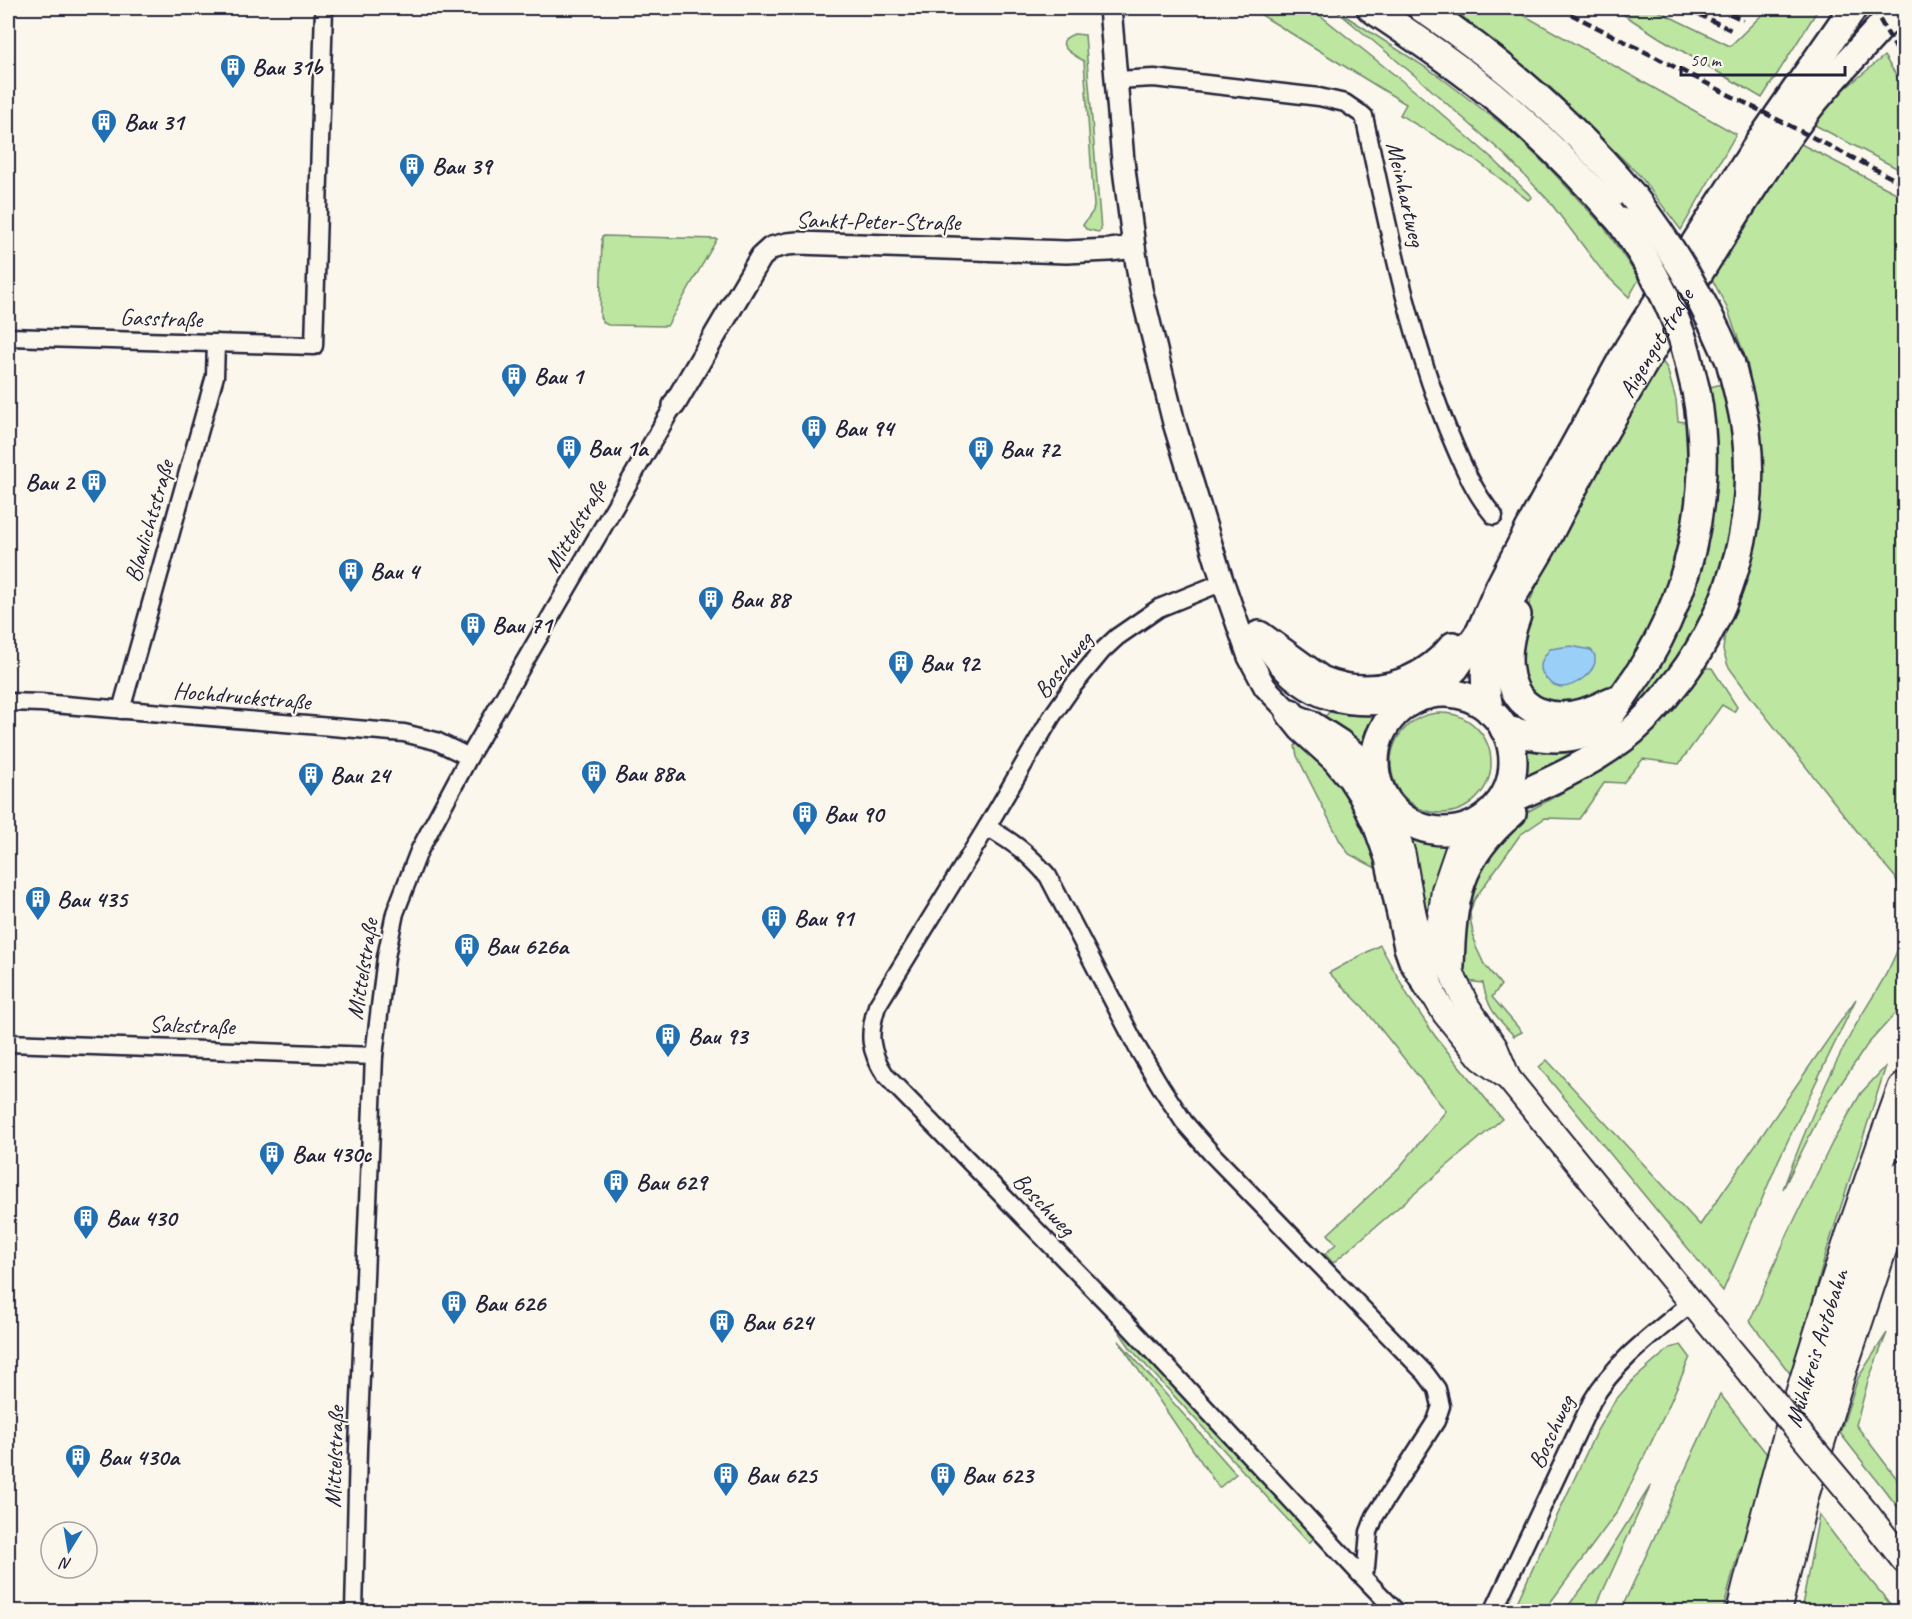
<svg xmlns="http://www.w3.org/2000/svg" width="1912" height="1619" font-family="Caveat,sans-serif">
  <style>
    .green { fill: #bde6a1; stroke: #70846e; stroke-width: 1.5 }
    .water { fill: #9acff8; stroke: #6a8aac; stroke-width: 1.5 }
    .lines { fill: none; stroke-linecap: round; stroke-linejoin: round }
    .minor-casing { stroke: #22223b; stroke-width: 21 }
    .tertiary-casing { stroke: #22223b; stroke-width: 26 }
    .secondary-casing { stroke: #22223b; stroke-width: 28 }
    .primary-casing { stroke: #22223b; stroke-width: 32 }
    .motorway-casing { stroke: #22223b; stroke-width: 36 }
    .minor { stroke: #fbf7ec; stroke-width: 16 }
    .tertiary { stroke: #fbf7ec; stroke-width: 21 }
    .secondary { stroke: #fbf7ec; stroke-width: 24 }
    .primary { stroke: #fbf7ec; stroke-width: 27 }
    .motorway { stroke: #fbf7ec; stroke-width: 32 }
    .rail { stroke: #22223b; stroke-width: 4.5; stroke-dasharray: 9 4.5; stroke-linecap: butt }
    .secondary-bridge-casing { stroke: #22223b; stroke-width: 28; stroke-linecap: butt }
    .primary-bridge-casing { stroke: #22223b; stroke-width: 32; stroke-linecap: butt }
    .secondary-bridge { stroke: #fbf7ec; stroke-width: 24 }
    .primary-bridge { stroke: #fbf7ec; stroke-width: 27 }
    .labels { text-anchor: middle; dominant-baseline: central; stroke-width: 4.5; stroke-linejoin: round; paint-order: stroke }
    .poi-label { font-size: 24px; font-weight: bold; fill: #22223b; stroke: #fbf7ec; text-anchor: start }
    .street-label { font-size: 24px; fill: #22223b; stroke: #fbf7ec }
  </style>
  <rect width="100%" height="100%" fill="#fbf7ec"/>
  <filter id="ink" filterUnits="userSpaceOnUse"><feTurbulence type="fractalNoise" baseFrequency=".0167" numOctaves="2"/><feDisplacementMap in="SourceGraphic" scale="12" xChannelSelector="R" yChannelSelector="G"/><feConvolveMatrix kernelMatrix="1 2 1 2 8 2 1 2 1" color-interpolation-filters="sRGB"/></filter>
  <g filter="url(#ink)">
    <g class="green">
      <polygon points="1250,8 1311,8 1421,96 1492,158 1532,197 1528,200 1476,160 1400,115 1406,104"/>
      <polygon points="1333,8 1439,76 1513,133 1551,170 1604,227 1639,279 1629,297 1603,272 1549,201 1506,156 1419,79"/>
      <polygon points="1452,8 1511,8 1736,134 1681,230 1640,176 1551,88"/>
      <polygon points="1613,8 1652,8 1730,46 1769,8 1819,8 1762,98 1660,38"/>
      <path d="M 1074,34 L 1085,35 L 1101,230 L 1098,232 L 1086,229 L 1083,225 L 1093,211 L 1094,206 L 1084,61 C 1073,55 1050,43 1074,34 Z"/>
      <polygon points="1884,56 1904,87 1904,172 1811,123 1835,97"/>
      <polygon points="1797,142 1904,197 1904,896 1895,877 1872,850 1753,700 1728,666 1723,650 1725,634 1747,579 1755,542 1761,498 1762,447 1747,362 1727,308 1710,275"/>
      <polygon points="602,236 717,239 667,326 608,325 604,323 600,317"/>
      <path d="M 1656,353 L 1667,368 L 1676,400 L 1678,421 L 1685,422 L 1687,456 L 1690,465 C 1683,533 1671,590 1638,651 C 1631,664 1621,682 1608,691 C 1595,698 1578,703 1565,708 L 1532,697 L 1519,672 L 1525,614 L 1544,567 Z"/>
      <path d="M 1722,384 C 1728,410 1735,438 1735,465 C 1738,559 1697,659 1625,722 C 1595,747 1557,763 1521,778 L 1524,756 L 1522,746 L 1622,718 L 1647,686 L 1668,647 L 1702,559 L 1712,519 L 1716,481 L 1713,432 L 1706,388 Z"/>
      <path d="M 1706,668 L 1712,668 L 1737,707 L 1734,712 L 1722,705 L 1679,764 L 1643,759 L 1623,783 L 1605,782 L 1579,819 L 1545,818 L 1520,835 L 1474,900 L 1470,913 L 1471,923 L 1476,947 L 1484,964 L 1501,985 L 1492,997 L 1522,1032 L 1514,1036 C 1496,1016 1488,1010 1483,983 L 1466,981 L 1460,945 L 1470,876 L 1510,825 L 1527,812 L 1605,769 L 1642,742 L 1674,710 Z"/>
      <polygon points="1329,712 1348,715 1375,716 1364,733 1362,743 1323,719"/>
      <circle cx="1441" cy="763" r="50"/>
      <polygon points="1301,740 1321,756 1360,810 1383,872 1349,854 1340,841 1297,756 1295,746"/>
      <path d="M 1409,839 C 1425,845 1433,846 1451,843 L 1433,959 Z"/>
      <path d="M 1904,929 L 1904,1004 L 1867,1045 L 1821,1113 L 1783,1189 C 1803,1135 1825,1081 1853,1030 C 1872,996 1895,967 1904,929 Z"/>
      <polygon points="1380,945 1410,999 1435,1036 1502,1119 1333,1263 1325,1254 1336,1244 1328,1234 1398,1169 1446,1111 1363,1007 1329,973"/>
      <polygon points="1856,999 1779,1159 1723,1291 1539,1067 1547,1060 1700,1225"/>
      <polygon points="1886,1066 1826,1253 1792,1376 1750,1321 1788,1233 1832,1143 1861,1093"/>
      <polygon points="1108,1315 1314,1538 1309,1543 1131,1349"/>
      <polygon points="1887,1333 1868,1381 1856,1425 1904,1488 1904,1515 1840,1433 1858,1378"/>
      <polygon points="1118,1340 1236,1474 1219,1488"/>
      <polygon points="1681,1345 1690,1357 1666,1412 1617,1512 1544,1611 1513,1611 1596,1432 1614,1402 1631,1382 1670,1348"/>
      <polygon points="1720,1394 1770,1458 1749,1534 1739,1550 1723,1611 1620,1612"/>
      <polygon points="1651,1485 1594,1611 1564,1611 1602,1563"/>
      <polygon points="1819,1515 1847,1552 1896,1611 1801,1611"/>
    </g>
    <path class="water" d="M 1571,646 L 1591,650 C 1593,652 1595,655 1595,658 C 1597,672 1574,687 1562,687 C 1553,687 1540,676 1541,666 C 1541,659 1546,654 1550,649 Z"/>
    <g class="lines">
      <defs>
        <g id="minor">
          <path d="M 1116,80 L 1154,78 L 1319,97 L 1345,103 L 1364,116 C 1387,221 1407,328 1447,428 C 1460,459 1472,490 1494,516"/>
          <polyline points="8,337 314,346 324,8"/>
          <path d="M 1223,582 L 1159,608 L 1117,637 L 1102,651 L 1073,686 L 1052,716 L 987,827 C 1014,843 1027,852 1048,876 L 1138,1049 L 1161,1087 L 1184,1122 L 1212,1154 L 1426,1374 L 1437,1389 L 1441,1406 L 1436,1421 L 1375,1516 L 1369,1532 L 1366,1567 L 1360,1574 L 1397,1612"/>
          <polyline points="8,702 41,703 404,733 436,741 469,757"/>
          <polyline points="121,710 215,376 216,343"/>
          <path d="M 987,827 L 877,1006 C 868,1034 869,1051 886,1076 L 1116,1312 L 1360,1574"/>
          <polyline points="8,1043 374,1056"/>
          <polyline points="354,1612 358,1449 374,1056 386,957 395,913 419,851 469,757 674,405"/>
          <path d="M 1493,1612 L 1592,1401 C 1615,1361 1656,1332 1691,1303"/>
        </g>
        <g id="tertiary">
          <polyline points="1110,8 1123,161 1134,247 1141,289 1174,423 1221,577 1249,657 1265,687 1290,713 1310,721 1341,741 1359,756 1375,773"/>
          <polyline points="674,405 761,257 771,248 787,244 798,243 1066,252 1110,250 1134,247"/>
          <path d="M 1267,648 C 1304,704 1352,711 1414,699"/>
        </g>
        <g id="secondary">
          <polyline points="1388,804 1403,855 1413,911 1432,992 1445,1014 1481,1058 1508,1078 1704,1318"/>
          <polyline points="1474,824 1457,852 1444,890 1439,927 1440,941 1455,981 1467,1006 1495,1047 1508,1078"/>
          <polyline points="1869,1516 1904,1561"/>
        </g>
        <g id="primary">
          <path d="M 1371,8 C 1417,39 1465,71 1508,108 C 1548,143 1586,181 1621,222"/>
          <path d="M 1422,8 C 1500,60 1572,123 1632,195"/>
          <path d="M 1517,615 C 1487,694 1536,742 1611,701"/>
          <path d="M 1259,635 L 1321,680 C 1369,700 1420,686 1453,646"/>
          <circle cx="1444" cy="762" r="69"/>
          <polyline points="1428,695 1455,668 1480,632 1499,588 1537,514 1629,347 1757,146 1853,8"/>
          <path id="s1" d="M 1490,711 C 1484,688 1483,667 1490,644 C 1502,607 1530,571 1548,536 C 1593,447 1644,361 1697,276 C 1732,220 1767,163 1807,110 C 1835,74 1868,43 1897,8"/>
          <polyline points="1290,713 1302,728 1336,759 1351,777 1362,794 1378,827 1389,858 1408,947 1413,961 1432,992"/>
          <path d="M 1504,729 C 1532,737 1560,743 1588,732 C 1607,724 1617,705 1628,689 C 1689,606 1715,492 1696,391"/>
          <path d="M 1498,805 C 1540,786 1585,767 1622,739 C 1640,726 1653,710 1667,694 C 1728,622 1758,526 1746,432 C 1743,408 1736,384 1730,361"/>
          <path d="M 1450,966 C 1452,900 1458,858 1512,813"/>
        </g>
        <g id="motorway">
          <path id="s2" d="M 1743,1612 C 1786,1434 1841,1260 1904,1089"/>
          <polyline points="1774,1612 1802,1496 1839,1373 1904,1177"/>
        </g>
      </defs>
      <use href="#minor" class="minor-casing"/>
      <use href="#tertiary" class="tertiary-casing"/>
      <use href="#secondary" class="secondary-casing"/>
      <use href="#primary" class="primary-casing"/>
      <use href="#motorway" class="motorway-casing"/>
      <use href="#minor" class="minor"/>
      <use href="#tertiary" class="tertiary"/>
      <use href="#secondary" class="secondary"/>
      <use href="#primary" class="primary"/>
      <use href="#motorway" class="motorway"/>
      <g class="rail">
        <polyline points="1559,8 1904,184"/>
        <polyline points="1686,8 1733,31"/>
        <polyline points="1718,8 1743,20"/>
        <polyline points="1873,8 1904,62"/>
      </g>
      <defs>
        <polyline id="secondary-bridge" points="1704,1318 1869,1516"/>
        <g id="primary-bridge">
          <path d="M 1632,195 C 1673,248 1704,300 1730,361"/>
          <path d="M 1621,222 C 1646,258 1667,295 1682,337 C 1688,354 1691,373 1696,391"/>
        </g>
      </defs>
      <use href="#secondary-bridge" class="secondary-bridge-casing"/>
      <use href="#primary-bridge" class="primary-bridge-casing"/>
      <use href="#secondary-bridge" class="secondary-bridge"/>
      <use href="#primary-bridge" class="primary-bridge"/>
    </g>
  </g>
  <defs>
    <symbol id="building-pin" viewBox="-11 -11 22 30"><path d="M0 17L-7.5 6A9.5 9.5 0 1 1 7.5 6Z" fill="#1f6fb2" stroke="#fbf7ec"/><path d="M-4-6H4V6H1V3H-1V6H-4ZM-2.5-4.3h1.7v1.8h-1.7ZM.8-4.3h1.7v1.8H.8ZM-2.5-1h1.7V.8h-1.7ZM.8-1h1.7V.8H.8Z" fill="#fff"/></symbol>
  </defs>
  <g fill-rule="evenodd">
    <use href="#building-pin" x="218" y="52" width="30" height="40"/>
    <use href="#building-pin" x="89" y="107" width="30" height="40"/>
    <use href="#building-pin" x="397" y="151" width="30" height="40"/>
    <use href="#building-pin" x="499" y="361" width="30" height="40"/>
    <use href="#building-pin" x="799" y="413" width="30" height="40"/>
    <use href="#building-pin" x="554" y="433" width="30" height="40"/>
    <use href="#building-pin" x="966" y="434" width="30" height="40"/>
    <use href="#building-pin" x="79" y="467" width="30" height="40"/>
    <use href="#building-pin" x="336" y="556" width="30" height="40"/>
    <use href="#building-pin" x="696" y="584" width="30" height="40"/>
    <use href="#building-pin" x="458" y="610" width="30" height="40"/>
    <use href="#building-pin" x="886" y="648" width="30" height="40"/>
    <use href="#building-pin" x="579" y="758" width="30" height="40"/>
    <use href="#building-pin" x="296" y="760" width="30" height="40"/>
    <use href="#building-pin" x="790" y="799" width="30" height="40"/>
    <use href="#building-pin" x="23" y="884" width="30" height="40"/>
    <use href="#building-pin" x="759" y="903" width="30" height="40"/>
    <use href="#building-pin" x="452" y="931" width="30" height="40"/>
    <use href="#building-pin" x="653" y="1021" width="30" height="40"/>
    <use href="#building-pin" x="257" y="1139" width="30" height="40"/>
    <use href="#building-pin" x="601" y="1167" width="30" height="40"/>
    <use href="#building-pin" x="71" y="1203" width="30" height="40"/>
    <use href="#building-pin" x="439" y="1288" width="30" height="40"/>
    <use href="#building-pin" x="707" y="1307" width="30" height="40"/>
    <use href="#building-pin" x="63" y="1442" width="30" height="40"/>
    <use href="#building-pin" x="711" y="1460" width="30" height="40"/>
    <use href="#building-pin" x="928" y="1460" width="30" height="40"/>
  </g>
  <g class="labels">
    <g class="poi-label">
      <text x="252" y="67">Bau 31b</text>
      <text x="124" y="122">Bau 31</text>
      <text x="432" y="166">Bau 39</text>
      <text x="534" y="376">Bau 1</text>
      <text x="834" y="428">Bau 94</text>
      <text x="588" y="448">Bau 1a</text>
      <text x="1000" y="449">Bau 72</text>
      <text x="74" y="482" text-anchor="end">Bau 2</text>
      <text x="370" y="571">Bau 4</text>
      <text x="730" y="599">Bau 88</text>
      <text x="492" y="625">Bau 71</text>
      <text x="920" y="663">Bau 92</text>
      <text x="614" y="773">Bau 88a</text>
      <text x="330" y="775">Bau 24</text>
      <text x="824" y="814">Bau 90</text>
      <text x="57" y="899">Bau 435</text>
      <text x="794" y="918">Bau 91</text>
      <text x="486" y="946">Bau 626a</text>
      <text x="688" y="1036">Bau 93</text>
      <text x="292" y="1154">Bau 430c</text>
      <text x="636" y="1182">Bau 629</text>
      <text x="106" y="1218">Bau 430</text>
      <text x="474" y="1303">Bau 626</text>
      <text x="742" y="1322">Bau 624</text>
      <text x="98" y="1457">Bau 430a</text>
      <text x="746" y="1475">Bau 625</text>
      <text x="962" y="1475">Bau 623</text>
    </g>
    <g class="street-label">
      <text transform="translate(1406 194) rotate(77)">Meinhartweg</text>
      <text transform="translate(878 221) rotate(1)">Sankt-Peter-Straße</text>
      <text transform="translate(161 318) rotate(2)">Gasstraße</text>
      <text stroke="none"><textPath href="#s1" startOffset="412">Aigengutstraße</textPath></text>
      <text transform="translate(149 521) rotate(-74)">Blaulichtstraße</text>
      <text transform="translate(575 526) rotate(-60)">Mittelstraße</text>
      <text transform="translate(1063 665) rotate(-51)">Boschweg</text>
      <text transform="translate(242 696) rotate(5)">Hochdruckstraße</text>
      <text transform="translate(362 969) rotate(-81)">Mittelstraße</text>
      <text transform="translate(192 1025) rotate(2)">Salzstraße</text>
      <text transform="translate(1044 1204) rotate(46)">Boschweg</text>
      <text stroke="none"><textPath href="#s2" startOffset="274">Mühlkreis Autobahn</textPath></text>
      <text transform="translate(1551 1432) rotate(-65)">Boschweg</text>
      <text transform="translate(334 1457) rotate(-88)">Mittelstraße</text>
    </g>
  </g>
  <rect width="1912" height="1619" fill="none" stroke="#fbf7ec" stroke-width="30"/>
  <rect x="15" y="15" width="1882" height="1589" fill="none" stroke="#22223b" stroke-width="2" filter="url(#ink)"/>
  <g transform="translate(69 1550) rotate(191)"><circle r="28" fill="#fbf7ec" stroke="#a4a2a5" stroke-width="1.5"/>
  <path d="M0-4.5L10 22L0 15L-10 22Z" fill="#1f6fb2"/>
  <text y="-9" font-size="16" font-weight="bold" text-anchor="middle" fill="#22223b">N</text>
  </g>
  <path d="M1681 66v9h164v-9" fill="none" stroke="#22223b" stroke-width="3"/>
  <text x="1690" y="66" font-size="18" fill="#22223b" stroke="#fbf7ec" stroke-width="4.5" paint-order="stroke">50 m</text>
</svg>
